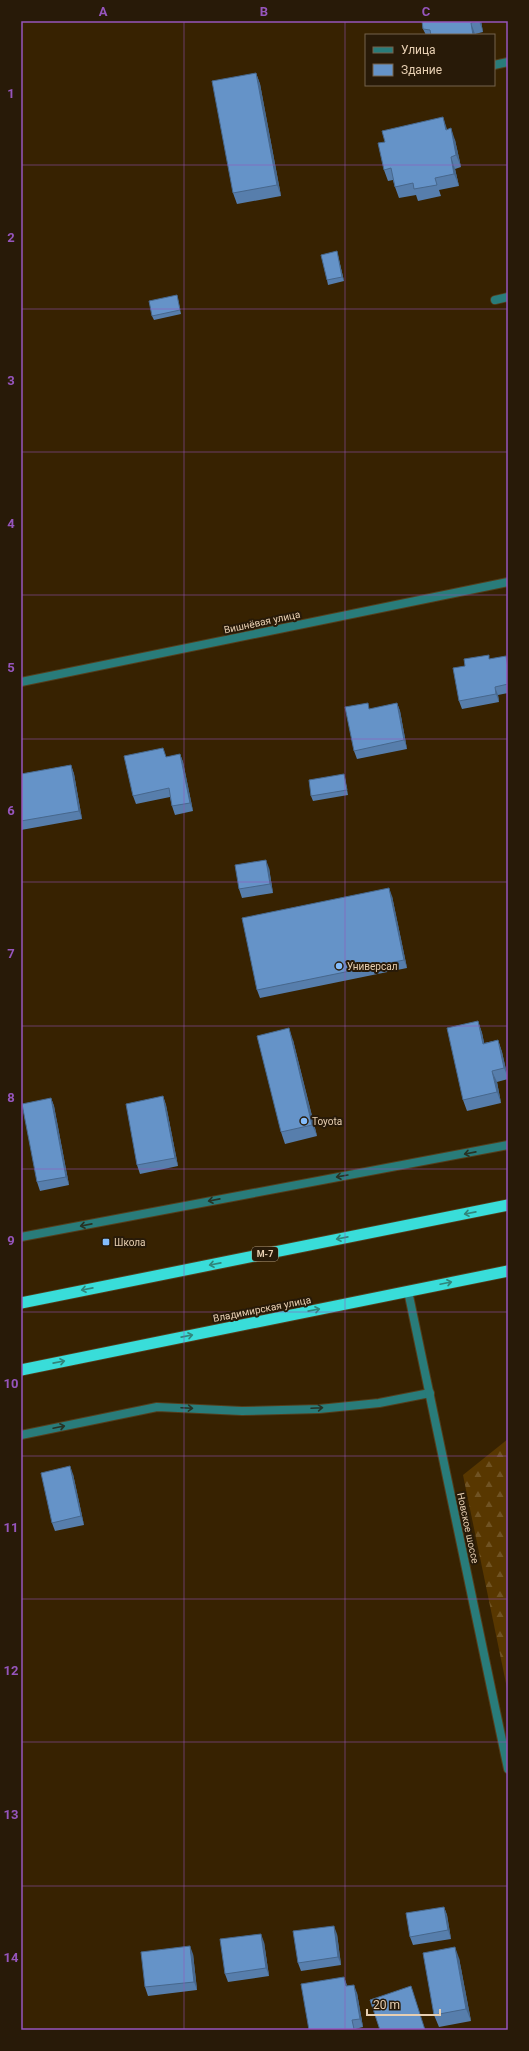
<svg xmlns="http://www.w3.org/2000/svg" width="529" height="2051" font-family="Roboto,sans-serif">
  <style>
    .forest { fill: url(#forest-firs) }
    .lines { fill: none; stroke-linecap: round; stroke-linejoin: round }
    .minor-casing { stroke: #533e1d; stroke-width: 10 }
    .tertiary-casing { stroke: #533e1d; stroke-width: 10 }
    .trunk-casing { stroke: #533e1d; stroke-width: 13 }
    .minor { stroke: #297c7a; stroke-width: 8 }
    .tertiary { stroke: #297c7a; stroke-width: 8 }
    .trunk { stroke: #39ddd9; stroke-width: 11 }
    .wall { fill: #577eac }
    .shaded-wall { fill: #47678c }
    .building { fill: #6593c8; stroke: #47678c }
    .oneway { stroke: #283224 }
    .oneway2 { stroke: #31857b }
    .grid { fill: none; stroke: #9655bc; stroke-width: 1; stroke-opacity: 0.55 }
    .poi-dot { fill: #84bcfb; stroke: #281a08; stroke-width: 1.5 }
    .labels { text-anchor: middle; dominant-baseline: central; stroke-width: 4; stroke-linejoin: round; paint-order: stroke }
    .shield { fill: #281a08; stroke: #ae997f; stroke-width: 1 }
    .shield-label { font-size: 9px; font-weight: bold; fill: #e7cfb2 }
    .street-label { font-size: 10px; fill: #e7cfb2; stroke: #281a08 }
    .poi-label { font-size: 10px; fill: #e7cfb2; stroke: #281a08; text-anchor: start }
    .neatline { fill: none; stroke: #9655bc; stroke-width: 1.5 }
    .grid-label { font-size: 13px; text-anchor: middle; font-weight: bold; fill: #9655bc }
  </style>
  <defs>
    <pattern id="forest-firs" width="22" height="20" patternUnits="userSpaceOnUse"><rect width="22" height="20" fill="#583700"/><path d="M5 1l3.5 6h-7zM16 11l3.5 6h-7z" fill="#705323"/></pattern>
  </defs>
  <rect width="100%" height="100%" fill="#372201"/>
  <polygon class="forest" points="508,1439 508,1693 463,1475"/>
  <g class="lines">
    <defs>
      <g id="minor">
        <polyline points="494,65 508,62"/>
        <polyline points="495,300 508,297"/>
        <polyline points="21,682 508,582"/>
        <polyline points="21,1237 508,1145"/>
        <polyline points="21,1435 157,1407 242,1411 319,1409 379,1403 430,1393"/>
      </g>
      <polyline id="tertiary" points="408,1291 508,1769"/>
      <g id="trunk">
        <polyline points="21,1303 508,1205"/>
        <polyline points="21,1370 508,1271"/>
      </g>
    </defs>
    <use href="#minor" class="minor-casing"/>
    <use href="#tertiary" class="tertiary-casing"/>
    <use href="#trunk" class="trunk-casing"/>
    <use href="#minor" class="minor"/>
    <use href="#tertiary" class="tertiary"/>
    <use href="#trunk" class="trunk"/>
  </g>
  <g class="wall">
    <polygon points="422,21 481,21 483,32 475,34 475,35 426,35 423,29"/>
    <polygon points="256,73 260,84 281,196 237,204 233,193"/>
    <polygon points="447,129 455,140 461,167 455,169 459,186 439,190 441,196 418,201 416,195 399,198 395,187 393,180 388,181 384,170"/>
    <polygon points="337,251 344,281 328,285 327,280"/>
    <polygon points="177,295 178,299 181,314 154,320 152,316"/>
    <polygon points="490,659 508,662 508,693 498,695 499,702 462,709 459,701 465,666"/>
    <polygon points="397,703 400,711 407,749 357,759 354,751 370,709"/>
    <polygon points="180,754 183,762 193,811 175,815 172,806 170,797 136,804 133,796 167,757"/>
    <polygon points="71,765 74,774 82,819 21,830 21,774"/>
    <polygon points="345,778 348,795 313,801 311,796"/>
    <polygon points="269,868 273,893 242,898 239,889"/>
    <polygon points="392,896 407,968 260,998 257,990"/>
    <polygon points="478,1021 482,1033 484,1043 498,1040 502,1052 508,1079 497,1082 501,1103 467,1111 463,1100"/>
    <polygon points="293,1040 317,1136 285,1144 281,1132"/>
    <polygon points="163,1096 166,1105 178,1166 140,1174 137,1165"/>
    <polygon points="51,1098 54,1106 69,1185 40,1191 37,1182"/>
    <polygon points="73,1474 84,1525 55,1531 52,1523"/>
    <polygon points="444,1907 447,1915 451,1939 413,1945 410,1937"/>
    <polygon points="337,1934 341,1965 301,1971 298,1963"/>
    <polygon points="264,1942 269,1976 228,1982 225,1974"/>
    <polygon points="193,1954 197,1990 148,1996 145,1987"/>
    <polygon points="459,1958 471,2021 439,2027 434,2015"/>
    <polygon points="344,1977 347,1986 357,1993 363,2027 355,2029 355,2030 309,2030"/>
  </g>
  <g class="shaded-wall">
    <polygon points="479,21 481,21 483,32"/>
    <polygon points="471,23 475,34 475,35 473,35"/>
    <polygon points="256,73 260,84 281,196 277,185"/>
    <polygon points="443,117 447,129 450,141 446,130"/>
    <polygon points="451,128 455,140 461,167 456,155"/>
    <polygon points="451,157 455,169 459,186 454,174"/>
    <polygon points="337,251 338,256 344,281 342,277"/>
    <polygon points="495,687 498,695 499,702 496,694"/>
    <polygon points="397,703 400,711 407,749 404,740"/>
    <polygon points="180,754 183,762 193,811 190,803"/>
    <polygon points="71,765 74,774 82,819 79,811"/>
    <polygon points="266,860 269,868 273,893 270,884"/>
    <polygon points="389,888 392,896 407,968 404,960"/>
    <polygon points="478,1021 482,1033 487,1055 483,1044"/>
    <polygon points="289,1028 293,1040 317,1136 312,1125"/>
    <polygon points="498,1040 502,1052 508,1078 504,1068"/>
    <polygon points="492,1071 497,1082 501,1103 497,1092"/>
    <polygon points="163,1096 166,1105 178,1166 175,1158"/>
    <polygon points="51,1098 54,1106 69,1185 66,1177"/>
    <polygon points="70,1466 73,1474 84,1525 81,1516"/>
    <polygon points="444,1907 447,1915 451,1939 448,1930"/>
    <polygon points="334,1926 337,1934 341,1965 338,1957"/>
    <polygon points="261,1934 264,1942 269,1976 266,1968"/>
    <polygon points="190,1946 193,1954 197,1990 194,1982"/>
    <polygon points="455,1947 459,1958 471,2021 466,2009"/>
    <polygon points="344,1977 347,1985 349,1995 346,1986"/>
    <polygon points="354,1985 357,1993 363,2027 360,2019"/>
  </g>
  <g class="building">
    <polygon points="422,21 478,21 471,23 473,35 431,35 430,30 423,29"/>
    <polygon points="256,73 277,185 233,193 212,81"/>
    <polygon points="443,117 446,130 451,128 456,155 451,157 454,174 435,178 437,185 414,189 413,183 395,187 391,168 384,170 378,143 385,142 382,131"/>
    <polygon points="337,251 342,277 327,280 321,255"/>
    <polygon points="177,295 180,310 152,316 149,301"/>
    <polygon points="489,655 489,659 506,656 508,668 508,684 495,687 496,694 459,701 453,668 465,666 464,659"/>
    <polygon points="368,703 369,709 397,703 404,740 354,751 345,707"/>
    <polygon points="163,748 166,757 180,754 190,803 172,806 169,788 133,796 124,756"/>
    <polygon points="71,765 79,811 21,821 21,774"/>
    <polygon points="344,774 347,790 311,796 309,780"/>
    <polygon points="266,860 270,884 239,889 235,865"/>
    <polygon points="389,888 404,960 257,990 242,918"/>
    <polygon points="478,1021 483,1044 498,1040 504,1068 492,1071 497,1092 463,1100 447,1028"/>
    <polygon points="289,1028 312,1125 281,1132 257,1036"/>
    <polygon points="163,1096 175,1158 137,1165 126,1104"/>
    <polygon points="51,1098 66,1177 37,1182 22,1104"/>
    <polygon points="70,1466 81,1516 52,1523 41,1473"/>
    <polygon points="444,1907 448,1930 410,1937 406,1913"/>
    <polygon points="334,1926 338,1957 298,1963 293,1931"/>
    <polygon points="261,1934 266,1968 225,1974 220,1939"/>
    <polygon points="190,1946 194,1982 145,1987 141,1952"/>
    <polygon points="455,1947 466,2009 434,2015 423,1953"/>
    <polygon points="344,1977 346,1986 354,1985 360,2019 352,2020 354,2029 351,2030 309,2030 301,1984"/>
    <polygon points="411,1986 425,2030 380,2030 370,2000"/>
  </g>
  <defs><path id="oneway-shaft" d="M-6 0H5M1.5-3L5.5 0L1.5 3" fill="none" stroke-width="1.6" stroke-linecap="round" stroke-linejoin="round"/></defs>
  <g class="oneway">
    <use href="#oneway-shaft" transform="translate(470 1153) rotate(169)"/>
    <use href="#oneway-shaft" transform="translate(342 1176) rotate(170)"/>
    <use href="#oneway-shaft" transform="translate(214 1200) rotate(169)"/>
    <use href="#oneway-shaft" transform="translate(86 1225) rotate(169)"/>
    <use href="#oneway-shaft" transform="translate(187 1408) rotate(3)"/>
    <use href="#oneway-shaft" transform="translate(317 1408) rotate(-3)"/>
    <use href="#oneway-shaft" transform="translate(59 1427) rotate(-12)"/>
  </g>
  <g class="oneway2">
    <use href="#oneway-shaft" transform="translate(470 1213) rotate(169)"/>
    <use href="#oneway-shaft" transform="translate(342 1238) rotate(169)"/>
    <use href="#oneway-shaft" transform="translate(215 1264) rotate(169)"/>
    <use href="#oneway-shaft" transform="translate(446 1283) rotate(-12)"/>
    <use href="#oneway-shaft" transform="translate(87 1289) rotate(169)"/>
    <use href="#oneway-shaft" transform="translate(314 1310) rotate(-11)"/>
    <use href="#oneway-shaft" transform="translate(187 1336) rotate(-11)"/>
    <use href="#oneway-shaft" transform="translate(59 1362) rotate(-11)"/>
  </g>
  <path class="grid" d="M 184,21 L 184,2030M 345,21 L 345,2030M 21,165 L 508,165M 21,309 L 508,309M 21,452 L 508,452M 21,595 L 508,595M 21,739 L 508,739M 21,882 L 508,882M 21,1026 L 508,1026M 21,1169 L 508,1169M 21,1312 L 508,1312M 21,1456 L 508,1456M 21,1599 L 508,1599M 21,1742 L 508,1742M 21,1886 L 508,1886"/>
  <g class="poi-dot">
    <circle cx="339" cy="966" r="4"/>
    <circle cx="304" cy="1121" r="4"/>
    <rect x="102" y="1238" width="8" height="8" rx="2"/>
  </g>
  <g class="labels">
    <rect class="shield" x="252" y="1247" width="26" height="14" rx="3"/>
    <g class="shield-label">
      <text x="265" y="1254">М-7</text>
    </g>
    <g class="street-label">
      <text transform="translate(262 622) rotate(-12)">Вишнёвая улица</text>
      <text transform="translate(262 1309) rotate(-11)">Владимирская улица</text>
      <text transform="translate(468 1528) rotate(78)">Новское шоссе</text>
    </g>
    <g class="poi-label">
      <text x="347" y="966">Универсал</text>
      <text x="312" y="1121">Toyota</text>
      <text x="114" y="1242">Школа</text>
    </g>
  </g>
  <rect width="529" height="2051" fill="none" stroke="#281a08" stroke-width="44"/>
  <rect x="365" y="34" width="130" height="52" fill="#281a08" stroke="#74624c"/>
  <rect x="373" y="47" width="20" height="6" fill="#297c7a" stroke="#74624c"/>
  <text x="401" y="54" font-size="12" fill="#e7cfb2">Улица</text>
  <rect x="373" y="64" width="20" height="12" fill="#6593c8" stroke="#74624c"/>
  <text x="401" y="74" font-size="12" fill="#e7cfb2">Здание</text>
  <path d="M367 2009v6h73v-6" fill="none" stroke="#e7cfb2" stroke-width="2"/>
  <text x="373" y="2009" font-size="12" fill="#e7cfb2" stroke="#281a08" stroke-width="3" paint-order="stroke">20 m</text>
  <rect x="22" y="22" width="485" height="2007" class="neatline"/>
  <g class="grid-label">
    <text x="103" y="16">A</text>
    <text x="264" y="16">B</text>
    <text x="426" y="16">C</text>
    <text x="11" y="98">1</text>
    <text x="11" y="242">2</text>
    <text x="11" y="385">3</text>
    <text x="11" y="528">4</text>
    <text x="11" y="672">5</text>
    <text x="11" y="815">6</text>
    <text x="11" y="958">7</text>
    <text x="11" y="1102">8</text>
    <text x="11" y="1245">9</text>
    <text x="11" y="1388">10</text>
    <text x="11" y="1532">11</text>
    <text x="11" y="1675">12</text>
    <text x="11" y="1819">13</text>
    <text x="11" y="1962">14</text>
  </g>
</svg>
